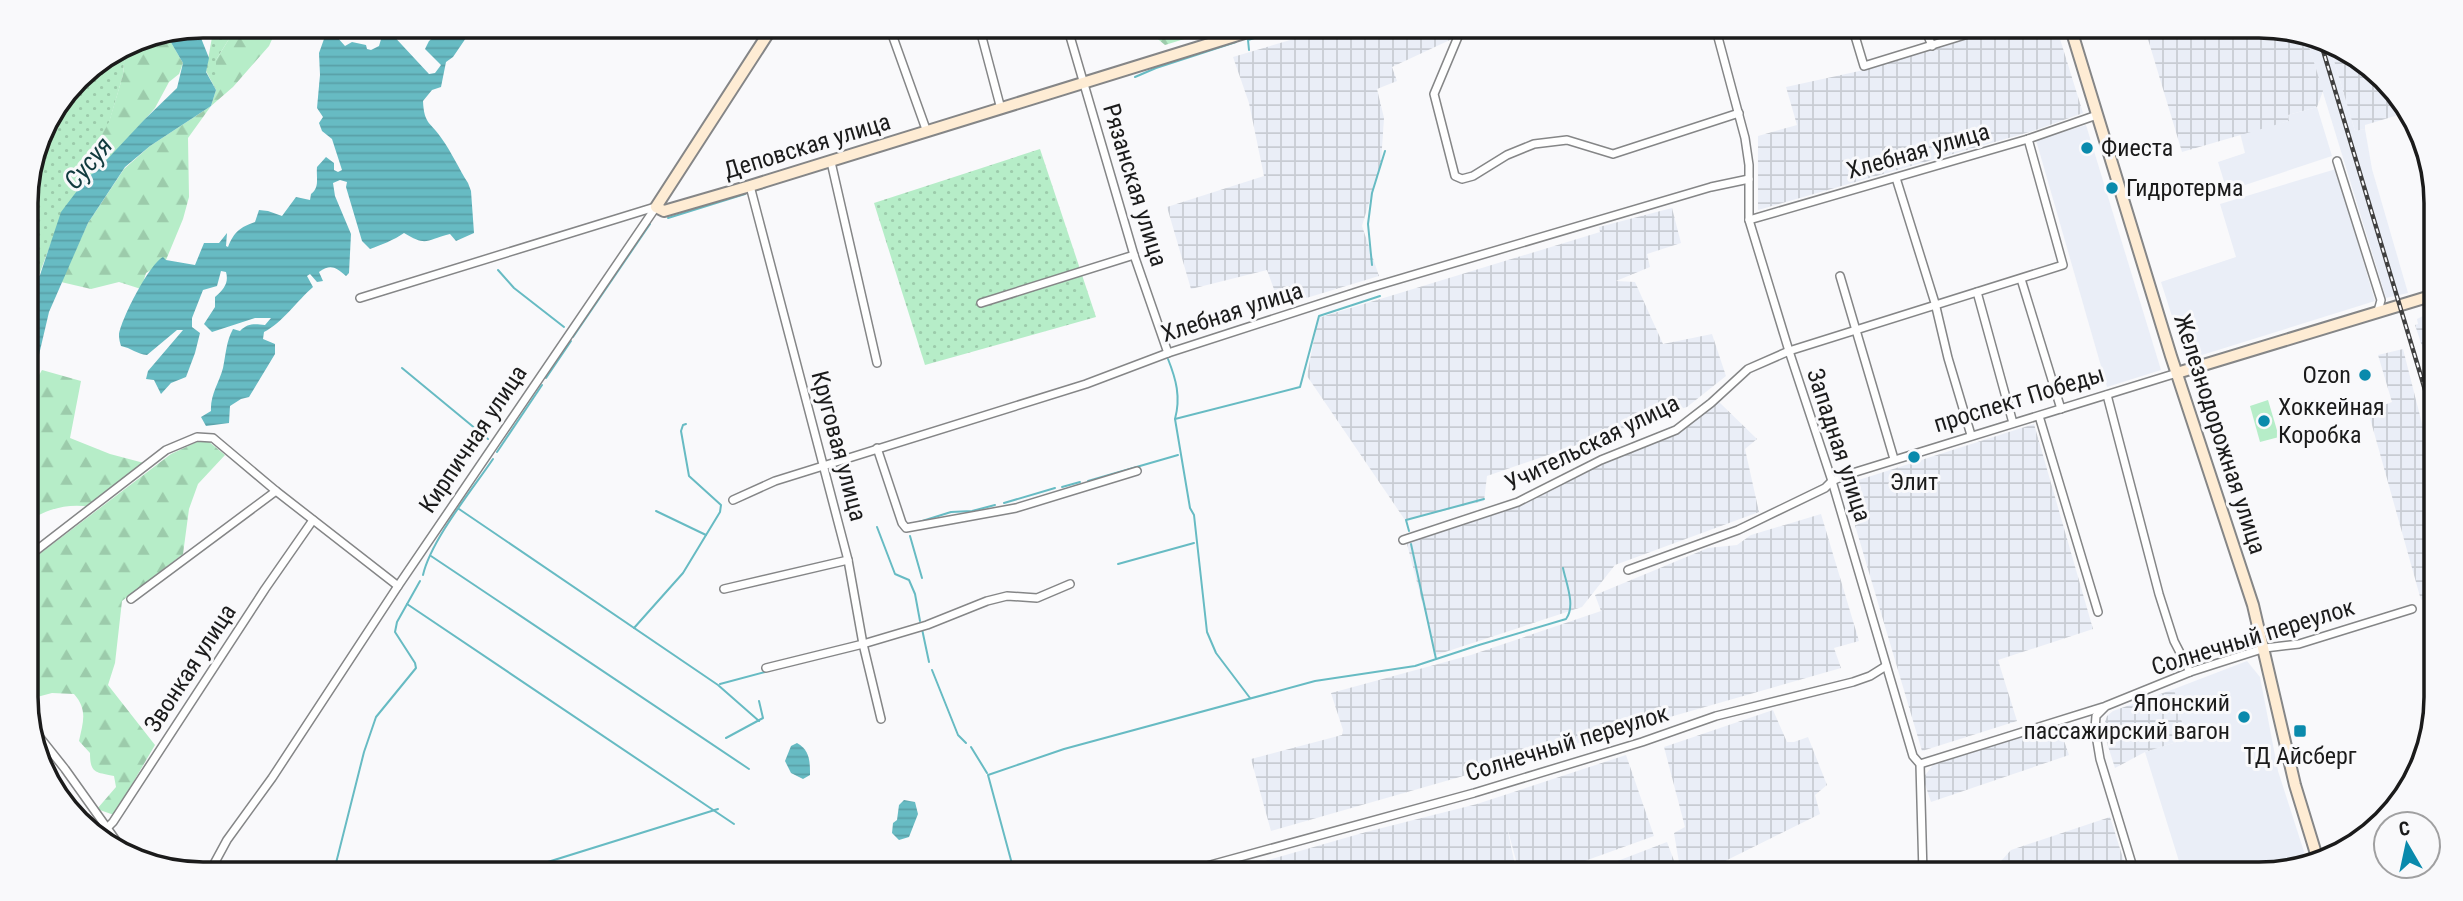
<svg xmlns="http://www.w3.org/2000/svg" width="2463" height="901" font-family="'Roboto Condensed',sans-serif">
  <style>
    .built { fill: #eaeef7 }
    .industrial { fill: url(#industrial-grid) }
    .grass { fill: url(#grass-dots) }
    .forest { fill: url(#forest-firs) }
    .pitch { fill: #b6edc8 }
    .water { fill: url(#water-rules) }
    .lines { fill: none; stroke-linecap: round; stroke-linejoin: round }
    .stream { stroke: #67bbc3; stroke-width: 2 }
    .street-casing { stroke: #858687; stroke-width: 10 }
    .secondary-casing { stroke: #858687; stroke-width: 14 }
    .street { stroke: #fff; stroke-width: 7 }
    .secondary { stroke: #feecd4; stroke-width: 10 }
    .rail-casing { stroke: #404040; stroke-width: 4.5 }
    .rail { stroke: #f9f9fb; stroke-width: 2; stroke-dasharray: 5; stroke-linecap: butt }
    .poi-dot { fill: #0a8aac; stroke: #f9f9fb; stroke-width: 2.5 }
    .labels { text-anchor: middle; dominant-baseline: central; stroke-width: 6; stroke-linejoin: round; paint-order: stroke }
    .street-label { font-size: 24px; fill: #1b1b1b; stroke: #f9f9fb }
    .poi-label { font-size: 24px; fill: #1b1b1b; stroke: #f9f9fb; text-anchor: start }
    .water-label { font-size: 26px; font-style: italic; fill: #113a3e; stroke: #f9f9fb }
    .rim { fill: none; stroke: #1b1b1b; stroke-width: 3.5 }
  </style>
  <defs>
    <pattern id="industrial-grid" width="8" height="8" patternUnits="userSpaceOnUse" patternTransform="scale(1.75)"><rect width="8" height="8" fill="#eaeef7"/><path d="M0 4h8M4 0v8" fill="none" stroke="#c8ccd3"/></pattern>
    <pattern id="grass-dots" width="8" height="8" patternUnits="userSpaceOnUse" patternTransform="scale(1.75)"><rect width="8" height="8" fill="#b6edc8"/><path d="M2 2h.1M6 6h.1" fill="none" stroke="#9ccbab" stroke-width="1.8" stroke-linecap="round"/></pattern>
    <pattern id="forest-firs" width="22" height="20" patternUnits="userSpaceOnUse" patternTransform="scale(1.75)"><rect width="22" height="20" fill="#b6edc8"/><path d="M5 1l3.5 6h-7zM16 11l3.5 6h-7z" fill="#9ccbab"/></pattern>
    <pattern id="water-rules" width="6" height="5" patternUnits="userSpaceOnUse" patternTransform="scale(1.75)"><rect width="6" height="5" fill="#67bbc3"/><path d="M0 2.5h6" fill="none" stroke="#59a0a7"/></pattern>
  </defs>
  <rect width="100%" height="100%" fill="#f9f9fb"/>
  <g class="built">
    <polygon points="2305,34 2316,36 2329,44 2355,131 2365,129 2372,169 2408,293 2386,298"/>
    <polygon points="2317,107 2332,156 2227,191 2218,162 2245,153 2240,133 2289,121 2288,115"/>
    <polygon points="2086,125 2161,370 2107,387 2036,140"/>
    <polygon points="2336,169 2375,301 2186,360 2161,282 2236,257 2220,204"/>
    <polygon points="2247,661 2260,677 2278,771 2307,861 2271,874 2183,874 2145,752 2186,739 2174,689"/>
  </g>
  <g class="industrial">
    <polygon points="1337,26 1452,26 1452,39 1392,67 1397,81 1377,89 1384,118 1381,163 1362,226 1379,276 1280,306 1267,270 1191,289 1167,207 1264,176 1249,103 1233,57"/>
    <polygon points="2007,26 2056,26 2083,113 2033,131 1758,210 1758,136 1797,125 1786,87 1864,70"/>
    <polygon points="2144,26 2260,26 2305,34 2323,91 2317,107 2288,115 2289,121 2182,152"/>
    <polygon points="2329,44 2393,87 2405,113 2365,125 2365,129 2355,131"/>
    <polygon points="1672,208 1681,243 1647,254 1650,267 1616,281 1635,282 1663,344 1712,334 1726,376 1687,407 1487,476 1484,501 1405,520 1307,376 1318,318 1600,232 1599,227"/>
    <polygon points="2433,311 2433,379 2415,325 2418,324 2417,319"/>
    <polygon points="2403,349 2431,459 2430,597 2421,600 2368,411 2392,402 2378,355"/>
    <polygon points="1719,402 1757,439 1745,449 1759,512 1615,565 1582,607 1436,655 1407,544 1608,459 1672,436"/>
    <polygon points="2034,424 2093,629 1998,660 2017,721 1922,751 1843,485"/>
    <polygon points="1821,514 1859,641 1834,648 1841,668 1271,831 1251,759 1342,735 1343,730 1331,693 1471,655 1601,611 1595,595 1708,548 1737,545 1751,535"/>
    <polygon points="2174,689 2186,739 2145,752 2115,768 2107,743 2104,725 2107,716 2113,711"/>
    <polygon points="1773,710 1787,742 1794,742 1808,737 1827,785 1815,795 1820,814 1699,874 1681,874 1674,833 1685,827 1664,747"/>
    <polygon points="2058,724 2069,755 1931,802 1923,778 1933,765"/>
    <polygon points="1626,755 1654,836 1546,875 1520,875 1507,827 1517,875 1216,875 1366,832 1477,804"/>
    <polygon points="2110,817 2128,874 1994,874 1993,870 2011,850"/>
    <polygon points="1667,842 1679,874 1581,875"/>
  </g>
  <g class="grass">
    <polygon points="214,26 237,26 216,60 216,90 206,71"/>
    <polygon points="131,42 125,51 123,75 109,123 93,151 85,181 51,243 39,275 27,290 27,191 45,125 86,70"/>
    <polygon points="1040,149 1096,317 925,365 874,203"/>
  </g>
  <g class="forest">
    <polygon points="237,26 278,26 269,46 233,87 211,106 188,138 189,197 183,219 166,260 146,273 141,289 119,282 91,289 61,282 88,223 124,169 150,146 211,106 216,90 216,60"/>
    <polygon points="1142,26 1226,26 1165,45"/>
    <polygon points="166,34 183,63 179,74 169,82 155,108 115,153 85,181 93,151 109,122 123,75 125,51 136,40"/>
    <path d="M 42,370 L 81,381 L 70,438 L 110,454 L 144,463 L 90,507 C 69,503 45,509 28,522 L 30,405 L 31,389 Z"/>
    <path d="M 208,441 L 225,455 L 198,484 L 189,509 L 183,554 L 122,601 L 115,663 L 108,685 L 155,745 L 114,815 L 97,809 L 116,787 L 114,776 C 96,772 90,774 90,753 L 79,741 C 83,722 88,710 74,694 L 52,693 L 37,697 L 36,718 L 32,725 L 30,721 L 29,562 L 171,454 L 197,442 Z"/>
  </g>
  <polygon class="pitch" points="2268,400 2279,437 2260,442 2250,406"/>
  <g class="water">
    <path d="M 448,26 L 495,26 L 494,35 L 485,37 L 468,35 L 453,57 L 446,62 L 441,87 L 432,90 L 423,101 C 424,125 431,122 442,139 C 452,153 459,169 468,183 L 471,191 L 474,233 L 456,241 L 450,234 C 426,240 427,247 404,233 C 394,240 381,245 370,249 L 362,241 L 346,187 L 347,182 L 340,180 L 333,183 L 335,196 L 351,234 L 349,273 L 346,276 C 335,267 331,264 319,272 L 323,281 L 317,282 L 310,274 L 307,276 L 313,287 C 297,301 282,323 264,332 L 263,339 L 275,344 L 275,354 L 249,397 L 241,399 L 230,406 L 229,423 L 206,426 L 201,417 L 211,411 C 210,395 219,383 223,368 C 226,354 226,342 233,329 L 240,331 C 248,323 254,324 265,325 L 271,318 L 255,318 L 212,332 L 204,324 L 215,307 L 215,297 C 224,289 229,283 226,272 L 221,271 L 217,286 L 203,290 L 192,318 L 192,327 L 200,333 L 195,353 L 186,377 L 171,383 L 161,394 L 154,380 L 146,379 L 148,371 L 183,330 L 177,330 L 147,355 C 137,354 131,348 121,346 C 120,343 119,339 119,335 C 121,319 150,263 163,257 L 166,260 L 195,265 L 204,243 L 219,243 L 227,233 L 226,246 L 228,247 C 234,232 240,227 255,222 L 259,210 L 268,211 L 282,216 L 296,197 L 310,200 L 311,194 C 320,187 316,178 317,167 L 326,157 L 334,163 L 334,170 L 338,172 L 342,170 L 332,139 L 322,131 L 319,123 L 323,117 L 317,108 L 320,75 L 319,53 L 324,39 L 324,30 L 329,28 L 345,46 L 352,42 L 366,45 L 367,49 L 371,50 L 379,46 L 382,36 L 389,31 L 429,74 L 435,73 L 441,65 L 425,49 L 429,41 Z"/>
    <polygon points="188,29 201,38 209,58 206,72 216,90 211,106 150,146 125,167 88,223 49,312 31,389 28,434 27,290 40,275 61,212 86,179 99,168 144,120 177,88 183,63 166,34"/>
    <path d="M 797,743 C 810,750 810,762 810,775 L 803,779 L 791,773 L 785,761 L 791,746 Z"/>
    <polygon points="904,800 915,802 918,814 909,837 899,840 892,833 893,823 897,820 899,805"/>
  </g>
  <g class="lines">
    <g class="stream">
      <polyline points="1278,31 1294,26"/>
      <polyline points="1249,50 1248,40 1270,33"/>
      <polyline points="1135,77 1156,68 1236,42"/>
      <polyline points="756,190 766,187"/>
      <polyline points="668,218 745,194"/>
      <polyline points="1372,265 1368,224 1372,193 1385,151"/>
      <polyline points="498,270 514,288 564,327"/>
      <polyline points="573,337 650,224"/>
      <path d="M 1168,359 C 1176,379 1181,397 1175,419"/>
      <polyline points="402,368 488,439"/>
      <polyline points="546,378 571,341"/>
      <polyline points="497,452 542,385"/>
      <polyline points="1088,481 1178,455"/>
      <polyline points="1062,487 1080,482"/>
      <polyline points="1004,503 1055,488"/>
      <polyline points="459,509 718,685 759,721"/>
      <polyline points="656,511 706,535"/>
      <polyline points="919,522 951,512 972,511 995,505"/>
      <polyline points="877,527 895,574 909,580 915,594 920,621"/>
      <polyline points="1409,531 1406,520 1484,499"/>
      <polyline points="910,536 922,578"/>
      <polyline points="1411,544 1436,659"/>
      <polyline points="431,556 749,769"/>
      <polyline points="1118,564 1194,543"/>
      <path d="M 423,575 C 431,540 472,490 493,459"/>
      <polyline points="407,604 734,824"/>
      <polyline points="634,628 683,573 720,512 721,505 689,476 681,431 683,425 686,424"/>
      <polyline points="922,629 929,662"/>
      <polyline points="932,670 958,735 966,743"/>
      <polyline points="720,684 765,672"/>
      <polyline points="1250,698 1216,653 1207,632 1194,515 1190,508 1175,419 1300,387 1319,316 1380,296"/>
      <polyline points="726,738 763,718 759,701"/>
      <polyline points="971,747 987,773"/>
      <polyline points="333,875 364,752 376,717 416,668 415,663 395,632 397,622 420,581"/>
      <polyline points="506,875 718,809"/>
      <path d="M 1015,875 L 988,775 L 1064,749 L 1315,681 L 1415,666 L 1479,645 L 1566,619 C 1576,606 1566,583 1563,568"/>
    </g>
    <defs>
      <g id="street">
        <polyline points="889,26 927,132"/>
        <polyline points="979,26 1001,109"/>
        <polyline points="1067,26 1134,255 1168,353"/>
        <polyline points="1458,26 1460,32 1434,94 1455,176 1462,179 1473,176 1507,155 1534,144 1567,140 1613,154 1739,113"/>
        <polyline points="1715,26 1745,138 1749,165 1749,220 1789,351 1832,481 1913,756 1920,764 1923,874"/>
        <polyline points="1852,26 1864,66 1994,26"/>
        <polyline points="1924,26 1932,46"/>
        <polyline points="2337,161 2381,300 2378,311"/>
        <polyline points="831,162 877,363"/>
        <polyline points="1896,178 1935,303 1948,358 1971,435"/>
        <polyline points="750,186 848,560 863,644 881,719"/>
        <polyline points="1749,220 2028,139 2097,115"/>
        <polyline points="1840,276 1894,459"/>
        <polyline points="2021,279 2061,409"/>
        <polyline points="1977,292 2013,423"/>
        <polyline points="360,298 655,207"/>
        <polyline points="981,303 1134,255"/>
        <polyline points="2107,395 2159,594 2174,641 2190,672"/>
        <polyline points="2039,416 2098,612"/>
        <polyline points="877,448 902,523 906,528 1016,508 1137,471"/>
        <polyline points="733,500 775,481 1086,384 1168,353 1369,288 1711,187 1749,179"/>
        <polyline points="1403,540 1518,502 1601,460 1676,430 1711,403 1748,369 1789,351 2063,265 2028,139"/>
        <polyline points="29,556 166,450 197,437 213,438 276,491 398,586"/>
        <polyline points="1628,570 1738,530 1825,488 1832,481 1846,475 2177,373"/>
        <polyline points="724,589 848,560"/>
        <polyline points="131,599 276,491"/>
        <polyline points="766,668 863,644 927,625 987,601 1007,596 1037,598 1070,584"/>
        <polyline points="30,725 65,769 122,849"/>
        <polyline points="1920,764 2103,707"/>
        <polyline points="95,831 107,828 113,822 265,589 313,520"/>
        <polyline points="2135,874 2100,759 2095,729 2096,716 2106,706 2190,672 2265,648 2299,644 2412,609"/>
        <polyline points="208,875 227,840 272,778 398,586 656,207"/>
        <polyline points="1174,875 1474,793 1642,742 1716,716 1853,682 1870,676 1886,666"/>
      </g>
      <g id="secondary">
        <polyline points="773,26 656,207 664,211 750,186 1267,26"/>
        <polyline points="2070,26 2171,356 2253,605 2295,785 2317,857"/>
        <polyline points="2177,373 2434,295"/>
      </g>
    </defs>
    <use href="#street" class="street-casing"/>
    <use href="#secondary" class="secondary-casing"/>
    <use href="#street" class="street"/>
    <use href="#secondary" class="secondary"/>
    <defs>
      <polyline id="rail" points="2319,37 2432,413"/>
    </defs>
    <use href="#rail" class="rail-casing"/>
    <use href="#rail" class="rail"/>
  </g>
  <g class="poi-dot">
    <circle cx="2087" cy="148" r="7"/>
    <circle cx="2112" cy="188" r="7"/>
    <circle cx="2365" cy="375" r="7"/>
    <circle cx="2264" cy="421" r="7"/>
    <circle cx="1914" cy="457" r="7"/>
    <circle cx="2244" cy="717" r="7"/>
    <rect x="2293" y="724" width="14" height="14" rx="3.5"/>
  </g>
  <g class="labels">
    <g class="street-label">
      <text transform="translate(807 146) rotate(-17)">Деповская улица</text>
      <text transform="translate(1918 151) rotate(-16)">Хлебная улица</text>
      <text transform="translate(1135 185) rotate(73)">Рязанская улица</text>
      <text transform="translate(1232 312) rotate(-18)">Хлебная улица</text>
      <text transform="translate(2019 399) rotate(-17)">проспект Победы</text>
      <text transform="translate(2220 434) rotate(72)">Железнодорожная улица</text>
      <text transform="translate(473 439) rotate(-56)">Кирпичная улица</text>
      <text transform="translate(1592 443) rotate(-26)">Учительская улица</text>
      <text transform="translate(1839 445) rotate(72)">Западная улица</text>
      <text transform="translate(839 446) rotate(75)">Круговая улица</text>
      <text transform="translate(2253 637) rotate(-17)">Солнечный переулок</text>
      <text transform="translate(190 668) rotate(-57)">Звонкая улица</text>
      <text transform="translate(1567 743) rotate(-17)">Солнечный переулок</text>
    </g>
    <g class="poi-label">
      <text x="2101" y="148">Фиеста</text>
      <text x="2126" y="188">Гидротерма</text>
      <text x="2351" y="375" text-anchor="end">Ozon</text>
      <text x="2278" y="407">Хоккейная<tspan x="2278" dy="28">Коробка</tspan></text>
      <text x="1914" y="482" text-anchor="middle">Элит</text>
      <text x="2230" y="703" text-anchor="end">Японский<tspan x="2230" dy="28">пассажирский вагон</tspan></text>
      <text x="2300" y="756" text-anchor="middle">ТД Айсберг</text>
    </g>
    <g class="water-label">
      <text transform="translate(88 163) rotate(-50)">Сусуя</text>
    </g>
  </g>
  <path d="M0 0H2463V901H0ZM203 38H2259A165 165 0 0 1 2424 203V697A165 165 0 0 1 2259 862H203A165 165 0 0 1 38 697V203A165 165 0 0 1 203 38Z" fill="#f9f9fb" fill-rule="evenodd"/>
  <path class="rim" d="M203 38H2259A165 165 0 0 1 2424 203V697A165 165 0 0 1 2259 862H203A165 165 0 0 1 38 697V203A165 165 0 0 1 203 38Z"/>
  <g transform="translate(2407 845) rotate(351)"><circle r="33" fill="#f9f9fb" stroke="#a0a0a1" stroke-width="2"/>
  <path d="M0-5L12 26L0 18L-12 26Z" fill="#0a8aac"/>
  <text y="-10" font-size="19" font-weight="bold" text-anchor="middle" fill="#1b1b1b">С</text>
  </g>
</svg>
